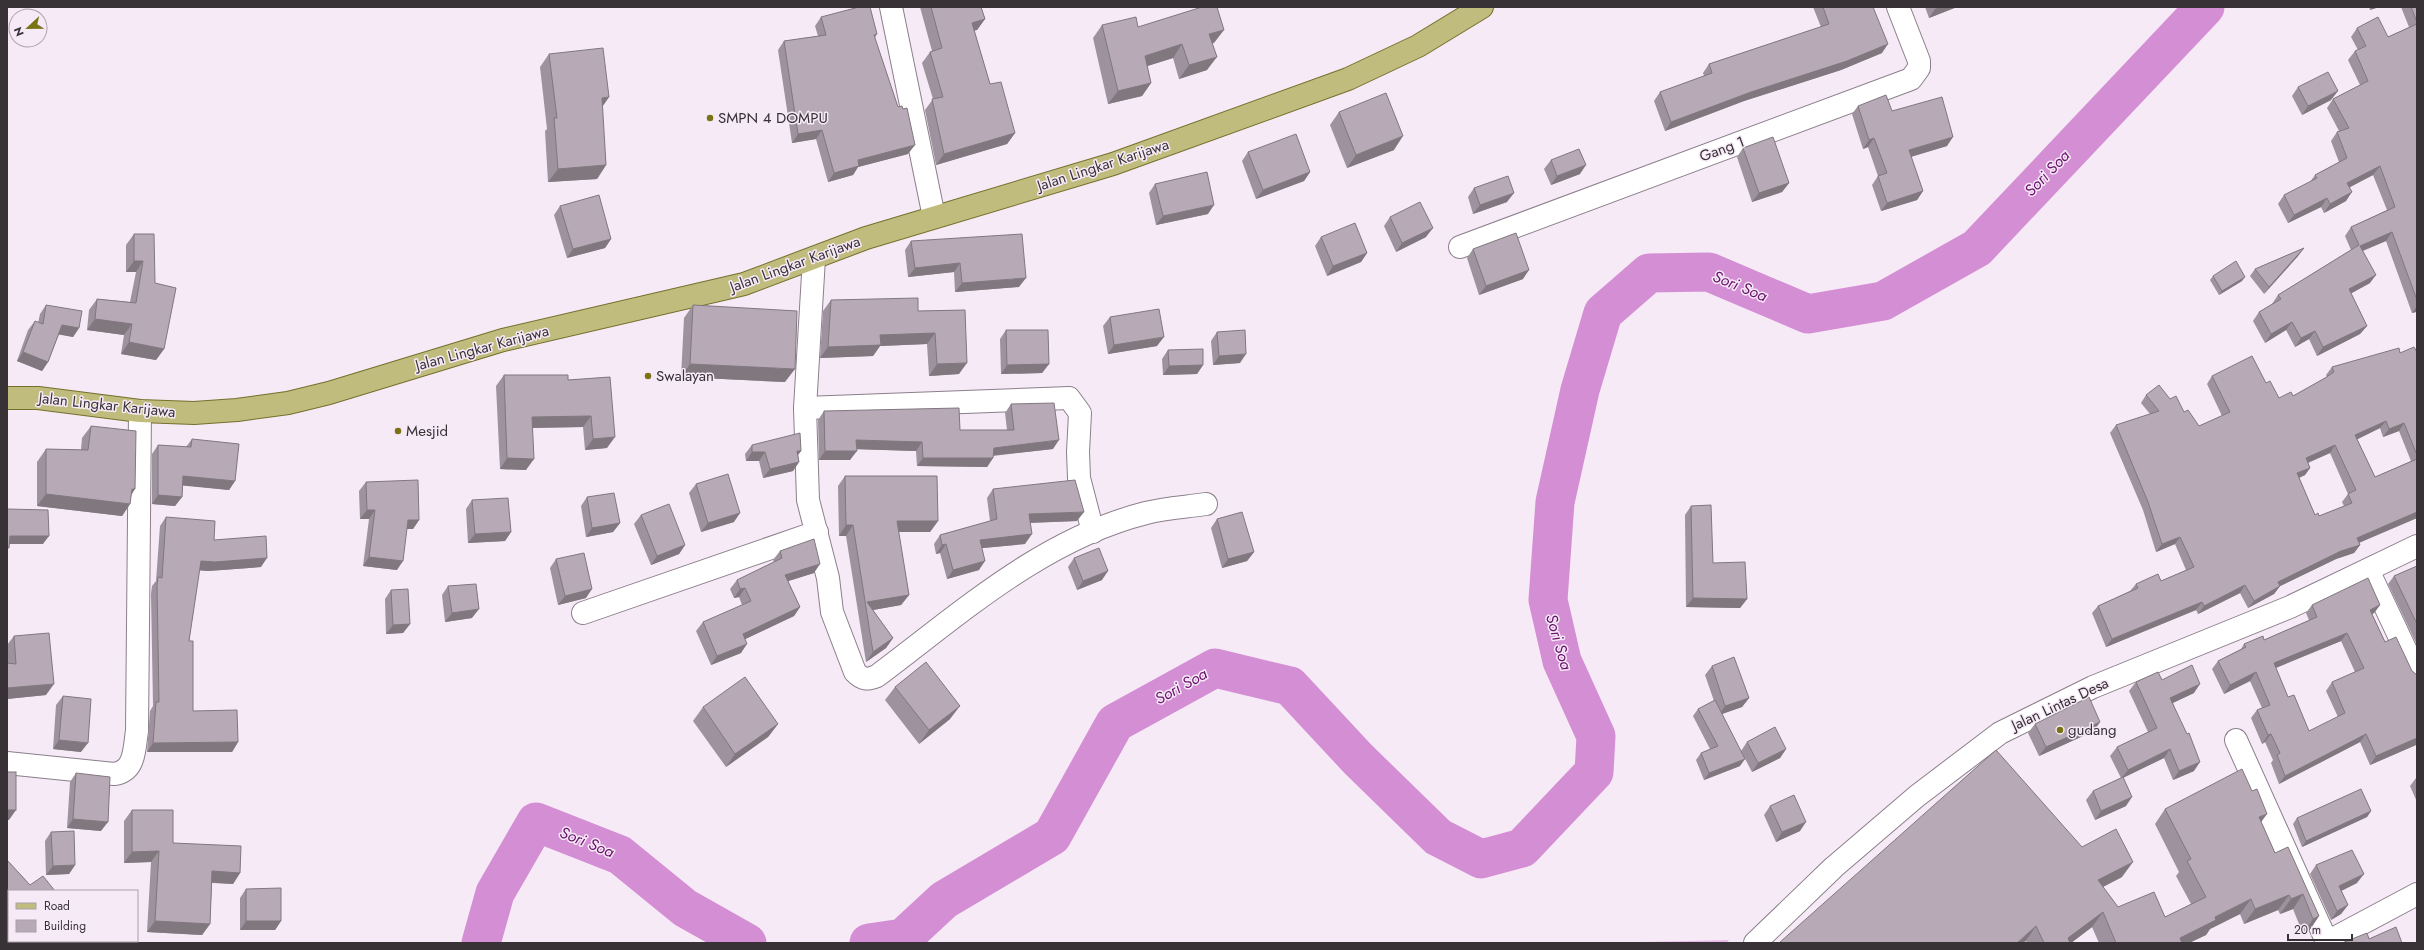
<svg xmlns="http://www.w3.org/2000/svg" width="2424" height="950" font-family="Jost,sans-serif">
  <style>
    .green { fill: #eab7ea }
    .lines { fill: none; stroke-linecap: round; stroke-linejoin: round }
    .river { stroke: #d48ed4; stroke-width: 39 }
    .minor-casing { stroke: #8b7f8b; stroke-width: 24 }
    .major-casing { stroke: #756f2c; stroke-width: 24 }
    .minor { stroke: #fff; stroke-width: 22 }
    .major { stroke: #c0bc7d; stroke-width: 22 }
    .wall { fill: #9d929d; fill-rule: evenodd }
    .shaded-wall { fill: #80777f }
    .building { fill: #b7aab6; stroke: #80777f; fill-rule: evenodd }
    .poi-dot { fill: #797316; stroke: #f7eaf7; stroke-width: 1.5 }
    .labels { text-anchor: middle; dominant-baseline: central; stroke-width: 3; stroke-linejoin: round; paint-order: stroke }
    .poi-label { font-size: 15px; fill: #383237; stroke: #f7eaf7; text-anchor: start }
    .street-label { font-size: 15px; fill: #383237; stroke: #f7eaf7 }
    .water-label { font-size: 16px; font-style: italic; fill: #67116a; stroke: #f7eaf7 }
  </style>
  <rect width="100%" height="100%" fill="#f7eaf7"/>
  <polygon class="green" points="1729,940 1726,943 1602,943"/>
  <g class="lines">
    <g class="river">
      <polyline points="481,943 495,893 536,822 620,855 685,908 747,943"/>
      <polyline points="869,943 903,938 944,900 1052,836 1115,723 1215,668 1290,686 1358,759 1438,837 1481,859 1522,848 1594,772 1596,736 1562,661 1548,600 1555,502 1580,390 1603,313 1649,273 1709,272 1808,314 1883,301 1977,248 2205,7"/>
    </g>
    <defs>
      <g id="minor">
        <polyline points="891,7 934,217"/>
        <polyline points="1460,247 1911,79 1919,68 1919,61 1898,7"/>
        <path d="M 814,258 L 805,408 L 808,500 L 828,578 L 832,612 L 855,672 C 863,680 867,680 877,676 C 960,614 1042,539 1146,513 C 1165,508 1186,507 1206,504"/>
        <polyline points="805,408 1069,398 1080,413 1078,452 1079,478 1093,532"/>
        <polyline points="2368,570 2417,674"/>
        <polyline points="583,613 817,532"/>
        <polyline points="2236,740 2327,942 2417,894"/>
        <path d="M 7,763 L 114,774 C 136,771 134,748 137,731 L 140,411"/>
        <polyline points="105,943 110,941"/>
        <polyline points="1755,943 1834,867 1917,796 2000,733 2093,687 2290,607 2417,546"/>
      </g>
      <polyline id="major" points="7,398 38,398 140,411 194,413 237,410 288,403 329,393 503,340 744,284 866,238 1113,164 1348,79 1418,46 1482,7"/>
    </defs>
    <use href="#minor" class="minor-casing"/>
    <use href="#major" class="major-casing"/>
    <use href="#minor" class="minor"/>
    <use href="#major" class="major"/>
  </g>
  <g class="wall">
    <polygon points="920,7 981,7 985,19 977,30 974,30 990,84 1015,133 1007,144 936,165 925,110 933,99 922,63 930,52 932,51"/>
    <polygon points="1813,7 1873,7 1882,53 1841,70 1744,101 1665,131 1654,101 1660,92 1704,76 1703,73 1709,64 1821,27"/>
    <polygon points="1925,7 1957,7 1929,18"/>
    <polygon points="2369,7 2379,7 2370,10"/>
    <polygon points="2401,7 2417,7 2417,315 2416,312 2412,313 2386,241 2363,251 2370,283 2351,293 2367,326 2360,334 2317,356 2309,339 2295,347 2286,330 2265,343 2253,321 2259,312 2272,304 2278,295 2351,250 2345,236 2351,227 2387,210 2373,175 2349,187 2346,201 2324,213 2321,207 2288,223 2278,204 2284,195 2310,182 2315,175 2339,162 2331,141 2337,132 2339,131 2327,108 2333,99 2360,85 2348,60 2355,51 2358,50 2351,37 2357,28 2388,37 2409,27"/>
    <polygon points="821,17 877,34 875,38 908,154 858,167 853,175 828,182 816,139 792,143 778,50 784,41 818,36 815,26"/>
    <polygon points="1102,25 1138,27 1214,43 1212,43 1207,70 1179,79 1173,58 1147,66 1151,83 1142,96 1108,104 1093,38"/>
    <polygon points="549,54 609,97 602,107 606,165 597,179 548,182 545,131 547,129 540,67"/>
    <polygon points="2298,87 2331,100 2302,115 2292,96"/>
    <polygon points="1858,106 1892,111 1947,146 1911,157 1923,191 1917,200 1881,211 1872,185 1878,176 1868,147 1863,149 1852,114"/>
    <polygon points="1339,112 1394,150 1347,168 1330,125"/>
    <polygon points="1743,148 1789,183 1782,192 1752,202 1737,157"/>
    <polygon points="1248,152 1310,172 1304,181 1256,199 1242,161"/>
    <polygon points="1551,160 1580,174 1551,185 1544,169"/>
    <polygon points="1155,184 1208,214 1156,225 1149,193"/>
    <polygon points="1474,188 1507,202 1473,214 1468,197"/>
    <polygon points="560,206 611,239 605,248 567,258 554,215"/>
    <polygon points="1390,217 1426,237 1396,252 1384,226"/>
    <polygon points="134,234 155,283 164,349 156,360 121,354 124,335 87,330 89,310 97,299 130,302 136,272 126,272 126,245"/>
    <polygon points="1321,237 1367,253 1361,262 1327,276 1315,246"/>
    <polygon points="911,241 1019,287 955,292 954,272 908,277 905,250"/>
    <polygon points="2304,248 2298,256 2264,294 2250,276 2255,269"/>
    <polygon points="1473,249 1523,279 1479,295 1467,258"/>
    <polygon points="2213,276 2242,281 2219,295 2210,280"/>
    <polygon points="831,300 918,311 965,310 959,374 929,376 927,344 880,346 873,356 820,358 823,311"/>
    <polygon points="46,305 79,328 73,337 59,334 48,362 42,371 17,361 28,330 35,321 38,323 40,314"/>
    <polygon points="693,305 785,382 681,377 684,318"/>
    <polygon points="1110,317 1157,346 1108,354 1103,326"/>
    <polygon points="1006,330 1049,364 1042,373 1001,374 1000,339"/>
    <polygon points="1217,332 1240,363 1213,365 1211,341"/>
    <polygon points="1168,350 1203,365 1197,374 1163,375 1162,359"/>
    <path d="M 2417,352 L 2417,518 L 2359,543 L 2360,545 L 2354,553 L 2336,559 L 2280,586 L 2274,594 L 2248,608 L 2240,593 L 2198,614 L 2196,610 L 2106,647 L 2092,613 L 2098,606 L 2130,591 L 2136,584 L 2161,581 L 2186,570 L 2175,544 L 2156,552 L 2143,510 L 2110,433 L 2116,425 L 2150,414 L 2141,403 L 2146,395 L 2170,399 L 2199,426 L 2222,416 L 2207,384 L 2212,376 L 2266,383 L 2279,398 L 2293,396 L 2327,377 L 2326,375 L 2332,367 L 2400,353 ZM 2380,428 L 2383,437 L 2399,431 L 2411,461 L 2375,477 L 2357,439 ZM 2330,453 L 2348,494 L 2342,502 L 2344,506 L 2319,516 L 2315,515 L 2299,478 L 2305,475 L 2310,468 L 2308,463 Z"/>
    <polygon points="504,375 568,380 610,377 607,448 585,450 583,427 533,428 526,470 500,469 496,386"/>
    <polygon points="1011,404 1053,449 993,456 993,458 987,467 917,466 916,451 857,449 850,460 819,460 818,420 824,411 960,430 1007,430 1005,413"/>
    <polygon points="91,426 131,495 130,504 122,516 37,506 37,462 46,449 81,450 82,438"/>
    <polygon points="192,439 235,481 229,490 183,485 182,497 175,506 152,504 152,454 158,445 186,447"/>
    <polygon points="752,445 801,451 798,455 799,462 793,471 763,478 759,461 746,461 745,454"/>
    <polygon points="845,476 938,521 930,532 898,532 909,595 901,605 873,610 893,638 886,648 866,662 846,536 839,536 838,486"/>
    <polygon points="366,482 419,520 413,529 407,529 397,570 363,566 369,519 360,519 359,491"/>
    <polygon points="696,484 734,522 701,532 689,493"/>
    <polygon points="993,489 1077,521 1030,523 1025,544 982,548 979,570 947,579 940,553 936,554 934,544 940,535 990,521 987,498"/>
    <polygon points="587,497 620,523 613,532 586,537 581,506"/>
    <polygon points="472,500 511,532 505,541 468,543 466,509"/>
    <polygon points="1691,506 1713,563 1747,599 1740,608 1686,607 1685,515"/>
    <polygon points="641,515 685,545 679,554 651,565 634,524"/>
    <polygon points="166,517 214,540 261,567 208,571 199,570 189,641 193,711 238,742 232,752 147,752 150,711 153,706 151,594 152,586 156,581 160,526"/>
    <polygon points="1217,519 1254,552 1247,561 1222,568 1211,528"/>
    <polygon points="780,551 814,573 788,581 800,607 794,616 745,639 741,653 711,665 696,631 703,622 742,605 739,597 734,598 730,589 737,580 774,562 773,560"/>
    <polygon points="1074,558 1102,580 1077,590 1068,567"/>
    <polygon points="556,559 586,598 558,605 550,568"/>
    <polygon points="2417,566 2417,645 2388,584 2394,576"/>
    <polygon points="448,586 472,618 445,622 442,595"/>
    <polygon points="391,590 410,624 403,633 386,634 385,599"/>
    <path d="M 2312,605 L 2380,605 L 2374,613 L 2372,614 L 2385,642 L 2412,671 L 2417,675 L 2417,748 L 2416,745 L 2370,765 L 2360,742 L 2279,784 L 2271,763 L 2273,760 L 2265,742 L 2262,744 L 2251,718 L 2257,710 L 2262,708 L 2250,681 L 2224,694 L 2212,669 L 2218,661 L 2241,649 L 2244,644 L 2264,640 L 2309,620 L 2306,613 ZM 2341,641 L 2355,672 L 2332,682 L 2326,691 L 2338,717 L 2309,731 L 2288,697 L 2276,668 Z"/>
    <polygon points="14,636 46,695 7,699 7,645"/>
    <polygon points="1712,666 1749,698 1742,707 1722,714 1740,766 1704,780 1696,760 1701,753 1710,749 1693,716 1698,709 1714,701 1705,675"/>
    <polygon points="2162,680 2194,693 2173,703 2194,771 2173,780 2164,758 2123,777 2126,806 2095,820 2086,800 2093,791 2121,778 2110,756 2117,747 2148,732 2129,691 2136,682"/>
    <polygon points="895,687 950,719 919,744 885,700"/>
    <polygon points="63,696 81,752 53,749 56,705"/>
    <polygon points="703,707 778,724 768,737 726,767 693,721"/>
    <polygon points="2035,724 2094,731 2039,756 2028,733"/>
    <polygon points="1747,742 1786,749 1780,758 1752,772 1741,751"/>
    <polygon points="76,773 101,831 67,828 70,782"/>
    <polygon points="2416,778 2417,778 2417,802 2410,786"/>
    <polygon points="1770,806 1800,831 1776,842 1764,815"/>
    <polygon points="2165,809 2261,822 2275,853 2319,916 2309,931 2303,934 2293,909 2280,914 2278,910 2244,924 2240,914 2210,929 2206,935 2189,943 2099,943 2092,927 2071,943 2027,943 2026,941 2082,847 2122,877 2103,887 2118,907 2165,917 2191,904 2176,876 2179,872 2155,824"/>
    <polygon points="132,810 173,843 240,873 233,884 212,883 210,924 202,935 147,932 151,862 124,863 124,821"/>
    <polygon points="2371,811 2367,817 2302,847 2293,824 2297,818"/>
    <polygon points="51,832 75,865 69,874 46,875 45,841"/>
    <polygon points="7,860 30,885 55,891 9,891 9,911 7,909"/>
    <polygon points="2316,865 2357,883 2341,891 2348,905 2341,914 2331,920 2310,874"/>
    <polygon points="246,889 281,921 275,930 240,930 240,898"/>
  </g>
  <g class="shaded-wall">
    <polygon points="1940,7 1957,7 1929,18 1935,9"/>
    <polygon points="2373,7 2379,7 2370,10"/>
    <polygon points="985,19 977,30 965,33 972,23"/>
    <polygon points="1224,30 1214,43 1200,47 1209,34"/>
    <polygon points="1182,44 1173,58 1135,70 1145,56"/>
    <polygon points="1888,44 1882,53 1841,70 1744,101 1665,131 1671,122 1751,92"/>
    <polygon points="1217,57 1207,70 1179,79 1189,65"/>
    <polygon points="1151,83 1142,96 1108,104 1118,91"/>
    <polygon points="2338,91 2331,100 2302,115 2308,106"/>
    <polygon points="609,97 600,110 602,98"/>
    <polygon points="822,130 816,139 792,143 798,134"/>
    <polygon points="1015,133 1007,144 936,165 944,154"/>
    <polygon points="1403,136 1394,150 1347,168 1356,155"/>
    <polygon points="1953,137 1947,146 1903,159 1909,150"/>
    <polygon points="1874,138 1868,147 1863,149 1869,140"/>
    <polygon points="915,145 908,154 858,167 853,175 828,182 834,173 858,160"/>
    <polygon points="606,165 597,179 548,182 558,169"/>
    <polygon points="1586,165 1580,174 1551,185 1557,176"/>
    <polygon points="2380,166 2373,175 2341,192 2347,183"/>
    <polygon points="1310,172 1304,181 1256,199 1263,190"/>
    <polygon points="1789,183 1782,192 1752,202 1759,193"/>
    <polygon points="1923,191 1917,200 1881,211 1887,203"/>
    <polygon points="2352,192 2346,201 2324,213 2330,204"/>
    <polygon points="1514,193 1507,202 1473,214 1480,205"/>
    <polygon points="2327,198 2321,207 2288,223 2294,215"/>
    <polygon points="1214,205 1208,214 1156,225 1163,216"/>
    <polygon points="1433,228 1426,237 1396,252 1402,243"/>
    <polygon points="2392,232 2386,241 2354,254 2360,246"/>
    <polygon points="611,239 605,248 567,258 573,249"/>
    <polygon points="2304,248 2298,256 2264,294 2269,287"/>
    <polygon points="1367,253 1361,262 1327,276 1333,266"/>
    <polygon points="134,261 143,261 136,272 126,272"/>
    <polygon points="960,263 954,272 908,277 915,268"/>
    <polygon points="1529,270 1523,279 1479,295 1486,286"/>
    <polygon points="2376,275 2370,283 2343,298 2349,289"/>
    <polygon points="2245,277 2242,281 2219,295 2222,291"/>
    <polygon points="1026,278 1019,287 955,292 962,283"/>
    <polygon points="2417,306 2417,310 2416,312 2412,313"/>
    <polygon points="95,319 132,324 124,335 87,330"/>
    <polygon points="2292,322 2286,330 2265,343 2271,334"/>
    <polygon points="62,325 79,328 73,337 56,334"/>
    <polygon points="2367,326 2360,334 2317,356 2323,347"/>
    <polygon points="2315,331 2309,339 2295,347 2301,338"/>
    <polygon points="935,333 927,344 880,346 873,356 820,358 828,347 880,335"/>
    <polygon points="1164,337 1157,346 1108,354 1114,345"/>
    <polygon points="129,342 164,349 156,360 121,354"/>
    <polygon points="23,352 48,362 42,371 17,361"/>
    <polygon points="1246,354 1240,363 1213,365 1219,356"/>
    <polygon points="967,363 959,374 929,376 937,364"/>
    <polygon points="690,364 795,369 785,382 681,377"/>
    <polygon points="1049,364 1042,373 1001,374 1007,365"/>
    <polygon points="1203,365 1197,374 1163,375 1169,366"/>
    <polygon points="591,416 583,427 525,428 532,417"/>
    <polygon points="2386,421 2380,428 2350,443 2355,435"/>
    <polygon points="2404,423 2399,431 2383,437 2389,429"/>
    <polygon points="615,437 607,448 585,450 593,439"/>
    <polygon points="856,440 922,442 916,451 850,449"/>
    <polygon points="1059,440 1053,449 987,456 994,448"/>
    <polygon points="2335,445 2330,453 2300,466 2306,458"/>
    <polygon points="797,451 801,451 794,460"/>
    <polygon points="825,451 857,451 850,460 819,460"/>
    <polygon points="752,452 765,452 759,461 746,461"/>
    <polygon points="507,458 534,459 526,470 500,469"/>
    <polygon points="923,458 993,458 987,467 917,466"/>
    <polygon points="799,462 793,471 763,478 770,469"/>
    <polygon points="2310,468 2305,475 2292,481 2297,473"/>
    <polygon points="183,476 235,481 229,490 177,485"/>
    <polygon points="132,489 135,489 127,502"/>
    <polygon points="46,494 130,504 122,516 37,506"/>
    <polygon points="158,495 182,497 175,506 152,504"/>
    <polygon points="367,510 375,510 369,519 360,519"/>
    <polygon points="1084,512 1077,521 1023,523 1029,514"/>
    <polygon points="2417,512 2417,518 2351,546 2357,538"/>
    <polygon points="740,513 734,522 701,532 708,523"/>
    <polygon points="408,520 419,520 413,529 402,529"/>
    <polygon points="897,521 938,521 930,532 889,532"/>
    <polygon points="620,523 613,532 586,537 592,528"/>
    <polygon points="846,525 853,525 846,536 839,536"/>
    <polygon points="511,532 505,541 468,543 475,534"/>
    <polygon points="1032,534 1025,544 973,549 980,540"/>
    <polygon points="10,536 49,536 43,544 7,544"/>
    <polygon points="2180,537 2175,544 2156,552 2162,544"/>
    <polygon points="946,544 940,553 936,554 942,545"/>
    <polygon points="685,545 679,554 651,565 657,556"/>
    <polygon points="2360,545 2354,553 2336,559 2272,590 2278,582 2341,551"/>
    <polygon points="1254,552 1247,561 1222,568 1228,559"/>
    <polygon points="369,557 403,561 397,570 363,566"/>
    <polygon points="267,558 261,567 208,571 194,570 201,561"/>
    <polygon points="985,561 979,570 947,579 953,570"/>
    <polygon points="820,564 814,573 779,584 785,575"/>
    <polygon points="1108,571 1102,580 1077,590 1083,581"/>
    <polygon points="2245,585 2240,593 2198,614 2204,606"/>
    <polygon points="2280,586 2274,594 2248,608 2254,601"/>
    <polygon points="745,588 739,597 734,598 740,589"/>
    <polygon points="592,589 586,598 558,605 565,596"/>
    <polygon points="909,595 901,605 867,611 867,602"/>
    <polygon points="1693,598 1747,599 1740,608 1686,607"/>
    <polygon points="2202,602 2196,610 2106,647 2112,639"/>
    <polygon points="2380,605 2374,613 2364,618 2370,610"/>
    <polygon points="800,607 794,616 737,643 743,634"/>
    <polygon points="479,609 472,618 445,622 452,613"/>
    <polygon points="410,624 403,633 386,634 393,625"/>
    <polygon points="2347,633 2341,641 2268,671 2274,663"/>
    <polygon points="893,638 886,648 866,662 873,652"/>
    <polygon points="747,644 741,653 711,665 717,656"/>
    <polygon points="2256,672 2250,681 2224,694 2230,685"/>
    <polygon points="54,684 46,695 7,699 7,688"/>
    <polygon points="2200,684 2194,693 2164,707 2170,698"/>
    <polygon points="1749,698 1742,707 1719,715 1725,706"/>
    <polygon points="960,706 950,719 919,744 929,730"/>
    <polygon points="2100,722 2094,731 2039,756 2046,747"/>
    <polygon points="778,724 768,737 726,767 735,754"/>
    <polygon points="2271,734 2265,742 2262,744 2268,735"/>
    <polygon points="2366,734 2360,742 2279,784 2285,776"/>
    <polygon points="2417,738 2417,743 2416,745 2370,765 2376,756"/>
    <polygon points="59,740 88,743 81,752 53,749"/>
    <polygon points="238,742 232,752 147,752 153,743"/>
    <polygon points="1786,749 1780,758 1752,772 1758,763"/>
    <polygon points="2170,749 2164,758 2121,779 2128,770"/>
    <polygon points="1745,759 1740,766 1704,780 1709,773"/>
    <polygon points="2200,762 2194,771 2173,780 2179,771"/>
    <polygon points="2132,797 2126,806 2095,820 2101,811"/>
    <polygon points="7,810 16,810 9,820 7,820"/>
    <polygon points="2371,811 2367,817 2302,847 2306,841"/>
    <polygon points="2267,814 2256,829 2259,817"/>
    <polygon points="73,819 108,822 101,831 67,828"/>
    <polygon points="1806,822 1800,831 1776,842 1782,832"/>
    <polygon points="159,851 151,862 124,863 132,852"/>
    <polygon points="2133,862 2122,877 2087,895 2098,880"/>
    <polygon points="75,865 69,874 46,875 53,866"/>
    <polygon points="212,871 240,873 233,884 205,882"/>
    <polygon points="2364,874 2357,883 2333,895 2339,886"/>
    <polygon points="2303,894 2293,909 2280,914 2291,899"/>
    <polygon points="2289,895 2278,910 2244,924 2255,909"/>
    <polygon points="2251,899 2240,914 2210,929 2206,935 2189,943 2176,943 2180,938 2215,917"/>
    <polygon points="2348,905 2341,914 2331,920 2337,911"/>
    <polygon points="2103,912 2092,927 2071,943 2064,943 2068,938"/>
    <polygon points="2319,916 2309,931 2303,934 2313,919"/>
    <polygon points="155,921 210,924 202,935 147,932"/>
    <polygon points="246,921 281,921 275,930 240,930"/>
    <polygon points="2036,926 2026,941 2023,943 2017,943"/>
  </g>
  <g class="building">
    <polygon points="859,7 870,7 877,34 874,35 898,107 902,106 903,109 907,108 915,145 858,160 859,166 834,173 822,130 798,134 784,41 826,35 821,17"/>
    <polygon points="931,7 981,7 985,19 972,23 990,84 1001,82 1015,133 944,154 932,99 943,97 930,52 942,48"/>
    <polygon points="1202,7 1217,7 1224,30 1209,34 1217,57 1189,65 1182,44 1145,56 1151,83 1118,91 1102,25 1136,17 1138,27"/>
    <polygon points="1823,7 1873,7 1888,44 1847,61 1751,92 1671,122 1660,92 1712,73 1709,64 1829,24"/>
    <polygon points="2411,7 2417,7 2417,22"/>
    <polygon points="2378,17 2388,37 2417,24 2417,300 2392,232 2360,246 2376,275 2349,289 2367,326 2323,347 2315,331 2301,338 2292,322 2271,334 2259,312 2281,299 2278,295 2359,245 2351,227 2395,207 2380,166 2347,183 2352,192 2330,204 2327,198 2294,215 2284,195 2317,178 2315,175 2347,158 2337,132 2349,128 2333,99 2368,81 2355,51 2366,46 2357,28"/>
    <polygon points="603,48 609,97 602,98 606,165 558,169 554,118 557,118 549,54"/>
    <polygon points="2328,72 2338,91 2308,106 2298,87"/>
    <polygon points="1386,93 1403,136 1356,155 1339,112"/>
    <polygon points="1886,95 1892,111 1942,97 1953,137 1909,150 1923,191 1887,203 1878,176 1887,173 1874,138 1869,140 1858,106"/>
    <polygon points="1296,134 1310,172 1263,190 1248,152"/>
    <polygon points="1773,137 1789,183 1759,193 1743,148"/>
    <polygon points="1579,149 1586,165 1557,176 1551,160"/>
    <polygon points="1207,172 1214,205 1163,216 1155,184"/>
    <polygon points="1508,176 1514,193 1480,205 1474,188"/>
    <polygon points="599,195 611,239 573,249 560,206"/>
    <polygon points="1420,202 1433,228 1402,243 1390,217"/>
    <polygon points="1355,223 1367,253 1333,266 1321,237"/>
    <polygon points="1516,233 1529,270 1486,286 1473,249"/>
    <polygon points="134,234 154,234 155,283 176,288 164,349 129,342 132,324 95,319 97,299 136,303 143,261 134,261"/>
    <polygon points="1022,234 1026,278 962,283 960,263 915,268 911,241"/>
    <polygon points="2304,248 2269,287 2255,269"/>
    <polygon points="2236,261 2245,277 2222,291 2213,276"/>
    <polygon points="918,298 918,311 965,310 967,363 937,364 935,333 880,335 881,345 828,347 831,300"/>
    <polygon points="46,305 82,311 79,328 62,325 48,362 23,352 35,321 43,324"/>
    <polygon points="693,305 797,311 795,369 690,364"/>
    <polygon points="1159,309 1164,337 1114,345 1110,317"/>
    <polygon points="1006,330 1048,330 1049,364 1007,365"/>
    <polygon points="1245,330 1246,354 1219,356 1217,332"/>
    <path d="M 2414,347 L 2417,352 L 2417,455 L 2404,423 L 2389,429 L 2386,421 L 2355,435 L 2375,477 L 2417,459 L 2417,512 L 2357,538 L 2360,545 L 2341,551 L 2278,582 L 2280,586 L 2254,601 L 2245,585 L 2204,606 L 2202,602 L 2112,639 L 2098,606 L 2138,588 L 2136,584 L 2158,574 L 2161,581 L 2194,567 L 2180,537 L 2162,544 L 2148,502 L 2116,425 L 2159,411 L 2146,395 L 2159,385 L 2170,399 L 2176,396 L 2184,412 L 2188,410 L 2199,426 L 2230,412 L 2212,376 L 2252,356 L 2266,383 L 2270,381 L 2279,398 L 2291,392 L 2293,396 L 2325,378 L 2334,372 L 2332,367 L 2399,348 L 2400,353 ZM 2335,445 L 2356,490 L 2348,494 L 2352,503 L 2319,516 L 2318,513 L 2315,515 L 2297,473 L 2310,468 L 2306,458 Z"/>
    <polygon points="1203,349 1203,365 1169,366 1168,350"/>
    <polygon points="504,375 568,375 568,380 610,377 615,437 593,439 591,416 532,417 534,459 507,458"/>
    <polygon points="1054,403 1059,440 994,448 993,458 923,458 922,442 856,440 857,451 825,451 824,411 959,408 960,430 1014,430 1011,404"/>
    <polygon points="91,426 136,431 135,489 132,489 130,504 46,494 46,449 88,450"/>
    <polygon points="800,433 801,451 797,451 799,462 770,469 765,452 752,452 752,445"/>
    <polygon points="192,439 239,444 235,481 183,476 182,497 158,495 158,445 191,447"/>
    <polygon points="728,474 740,513 708,523 696,484"/>
    <polygon points="845,476 937,476 938,521 897,521 909,595 867,602 893,638 873,652 853,525 846,525"/>
    <polygon points="418,480 419,520 408,520 403,561 369,557 375,510 367,510 366,482"/>
    <polygon points="1075,480 1084,512 1029,514 1032,534 980,540 985,561 953,570 946,544 942,545 940,535 997,519 993,489"/>
    <polygon points="614,493 620,523 592,528 587,497"/>
    <polygon points="508,498 511,532 475,534 472,500"/>
    <polygon points="669,504 685,545 657,556 641,515"/>
    <polygon points="1711,505 1713,563 1745,562 1747,599 1693,598 1691,506"/>
    <polygon points="7,509 48,510 49,536 10,536 9,548 7,548"/>
    <polygon points="1242,512 1254,552 1228,559 1217,519"/>
    <polygon points="166,517 215,521 214,540 266,536 267,558 215,562 201,561 189,641 193,641 193,711 237,710 238,742 153,743 156,702 159,702 157,585 158,577 162,578"/>
    <polygon points="814,539 820,564 785,575 800,607 743,634 747,644 717,656 703,622 751,601 745,588 740,589 737,580 782,558 780,551"/>
    <polygon points="1099,548 1108,571 1083,581 1074,558"/>
    <polygon points="584,553 592,589 565,596 556,559"/>
    <polygon points="2417,566 2417,624 2394,576"/>
    <path d="M 2368,578 L 2380,605 L 2370,610 L 2385,642 L 2396,637 L 2412,671 L 2417,675 L 2417,738 L 2376,756 L 2366,734 L 2285,776 L 2277,755 L 2280,753 L 2271,734 L 2268,735 L 2257,710 L 2270,705 L 2256,672 L 2230,685 L 2218,661 L 2246,647 L 2244,644 L 2263,636 L 2264,640 L 2317,617 L 2312,605 ZM 2347,633 L 2364,668 L 2332,682 L 2345,713 L 2309,731 L 2294,695 L 2288,697 L 2274,663 Z"/>
    <polygon points="476,584 479,609 452,613 448,586"/>
    <polygon points="408,589 410,624 393,625 391,590"/>
    <polygon points="49,633 54,684 7,688 7,663 16,664 14,636"/>
    <polygon points="1734,657 1749,698 1725,706 1712,666"/>
    <polygon points="926,662 960,706 929,730 895,687"/>
    <polygon points="2192,665 2200,684 2170,698 2187,734 2189,733 2200,762 2179,771 2170,749 2128,770 2117,747 2157,728 2136,682 2158,672 2162,680"/>
    <polygon points="745,677 778,724 735,754 703,707"/>
    <polygon points="63,696 91,699 88,743 59,740"/>
    <polygon points="2089,697 2100,722 2046,747 2035,724"/>
    <polygon points="1715,700 1745,759 1709,773 1701,753 1718,746 1698,709"/>
    <polygon points="1775,727 1786,749 1758,763 1747,742"/>
    <polygon points="1996,750 2082,847 2116,829 2133,862 2098,880 2118,907 2154,892 2165,917 2206,897 2187,861 2191,859 2165,809 2242,769 2252,791 2257,789 2267,814 2259,817 2275,853 2288,847 2319,916 2313,919 2303,894 2291,899 2289,895 2255,909 2251,899 2215,917 2216,920 2180,938 2182,943 2116,943 2103,912 2068,938 2070,943 2044,943 2036,926 2017,943 1779,943"/>
    <rect x="7" y="772" width="9" height="38"/>
    <polygon points="76,773 110,777 108,822 73,819"/>
    <polygon points="2123,777 2132,797 2101,811 2093,791"/>
    <polygon points="2361,789 2371,811 2306,841 2297,818"/>
    <polygon points="1794,795 1806,822 1782,832 1770,806"/>
    <polygon points="132,810 173,810 173,843 241,846 240,873 212,871 210,924 155,921 159,851 132,852"/>
    <polygon points="74,831 75,865 53,866 51,832"/>
    <polygon points="2352,850 2364,874 2339,886 2348,905 2337,911 2316,865"/>
    <polygon points="7,860 30,885 43,876 55,891 9,891 9,897 7,899"/>
    <polygon points="281,888 281,921 246,921 246,889"/>
    <polygon points="2396,927 2402,943 2342,943 2367,933 2369,939"/>
  </g>
  <g class="poi-dot">
    <circle cx="710" cy="118" r="4"/>
    <circle cx="648" cy="376" r="4"/>
    <circle cx="398" cy="431" r="4"/>
    <circle cx="2060" cy="730" r="4"/>
  </g>
  <g class="labels">
    <g class="poi-label">
      <text x="718" y="118">SMPN 4 DOMPU</text>
      <text x="656" y="376">Swalayan</text>
      <text x="406" y="431">Mesjid</text>
      <text x="2068" y="730">gudang</text>
    </g>
    <g class="street-label">
      <text transform="translate(1722 149) rotate(-20)">Gang 1</text>
      <text transform="translate(1103 165) rotate(-18)">Jalan Lingkar Karijawa</text>
      <text transform="translate(795 264) rotate(-20)">Jalan Lingkar Karijawa</text>
      <text transform="translate(482 348) rotate(-15)">Jalan Lingkar Karijawa</text>
      <text transform="translate(107 405) rotate(6)">Jalan Lingkar Karijawa</text>
      <text transform="translate(2060 704) rotate(-25)">Jalan Lintas Desa</text>
    </g>
    <g class="water-label">
      <text transform="translate(2047 173) rotate(-46)">Sori Soa</text>
      <text transform="translate(1740 286) rotate(22)">Sori Soa</text>
      <text transform="translate(1559 642) rotate(74)">Sori Soa</text>
      <text transform="translate(1181 686) rotate(-29)">Sori Soa</text>
      <text transform="translate(587 842) rotate(22)">Sori Soa</text>
    </g>
  </g>
  <rect width="2424" height="950" fill="none" stroke="#383237" stroke-width="16"/>
  <rect x="8" y="890" width="130" height="52" fill="#f7eaf7" stroke="#aba0aa"/>
  <rect x="16" y="903" width="20" height="6" fill="#c0bc7d" stroke="#aba0aa"/>
  <text x="44" y="910" font-size="12" fill="#383237">Road</text>
  <rect x="16" y="920" width="20" height="12" fill="#b7aab6" stroke="#aba0aa"/>
  <text x="44" y="930" font-size="12" fill="#383237">Building</text>
  <g transform="translate(28 28) rotate(248)"><circle r="19" fill="#f7eaf7" stroke="#aba0aa"/>
  <path d="M0-3L7 15L0 10L-7 15Z" fill="#797316"/>
  <text y="-6" font-size="11" font-weight="bold" text-anchor="middle" fill="#383237">N</text>
  </g>
  <path d="M2288 934v6h64v-6" fill="none" stroke="#383237" stroke-width="2"/>
  <text x="2294" y="934" font-size="12" fill="#383237" stroke="#f7eaf7" stroke-width="3" paint-order="stroke">20 m</text>
</svg>
